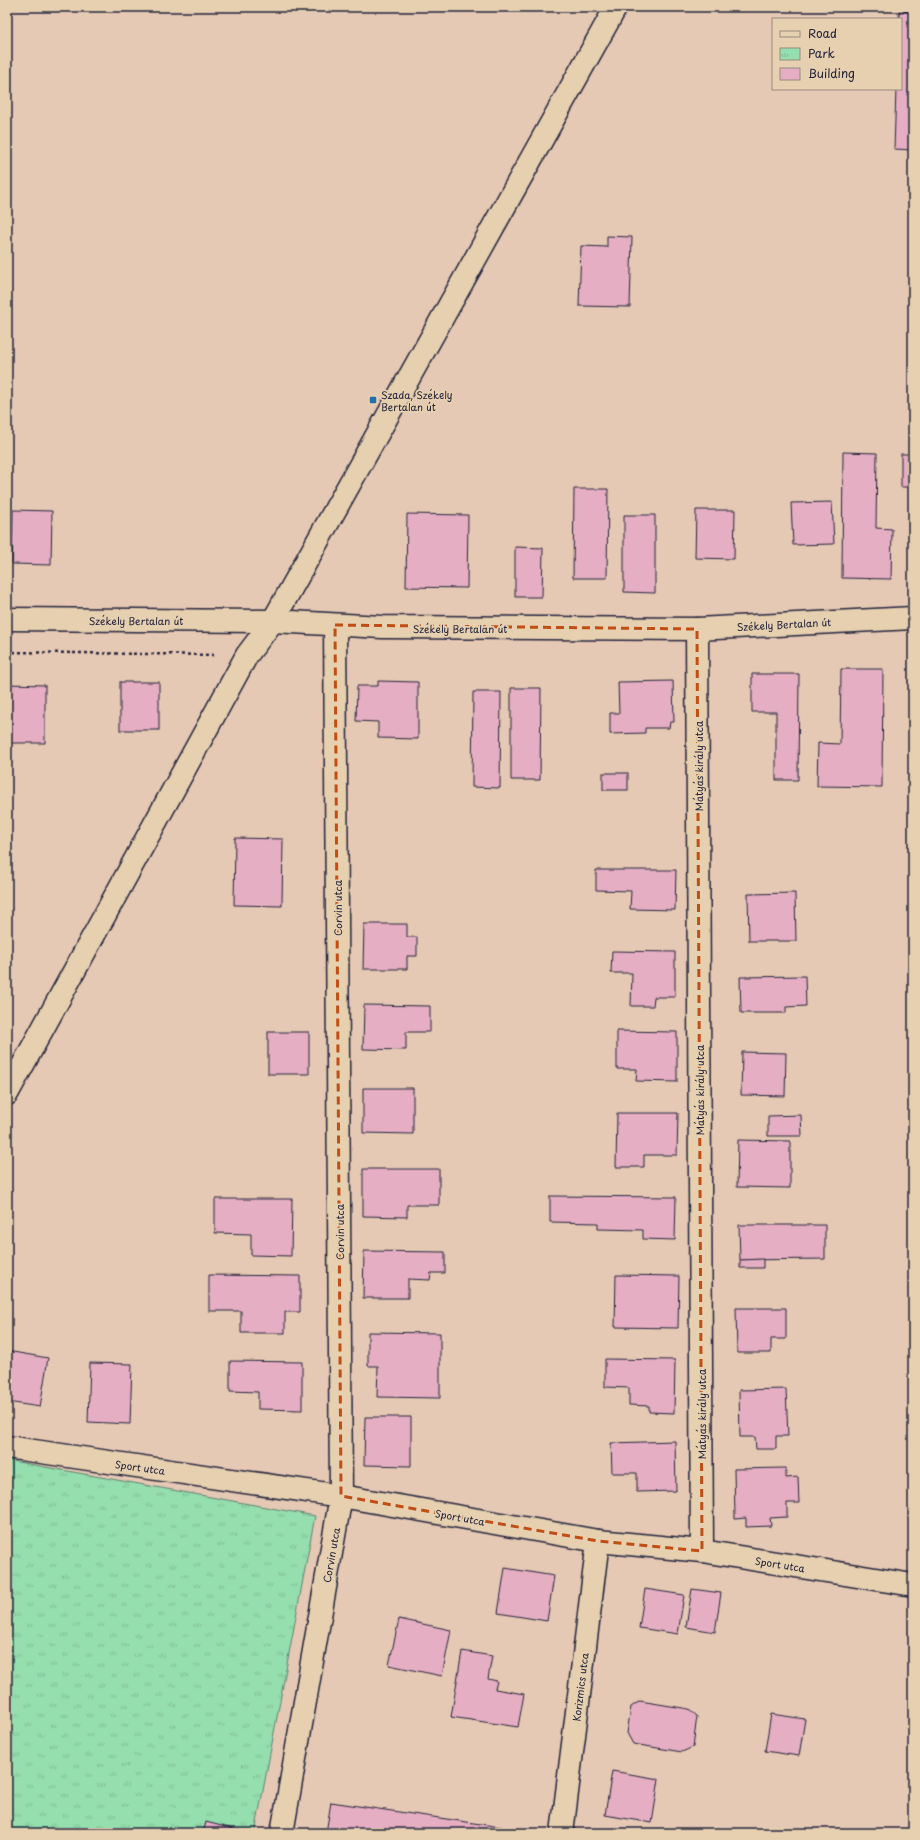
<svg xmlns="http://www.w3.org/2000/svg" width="920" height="1840" font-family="'Playpen Sans',sans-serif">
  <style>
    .park { fill: url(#park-tufts); stroke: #5c8074 }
    .building { fill: #e6aec2; stroke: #22223b }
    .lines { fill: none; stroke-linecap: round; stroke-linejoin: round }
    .street-casing { stroke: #22223b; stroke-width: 25 }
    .secondary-casing { stroke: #22223b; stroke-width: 25 }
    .path { stroke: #22223b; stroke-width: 2.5; stroke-dasharray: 3 3; stroke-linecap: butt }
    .street { stroke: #e6d0b0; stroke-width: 22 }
    .secondary { stroke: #e6d0b0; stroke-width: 22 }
    .marked { fill: none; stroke: #c04e15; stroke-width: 3; stroke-dasharray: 8 5; stroke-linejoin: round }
    .poi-dot { fill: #1f6fb2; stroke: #e6d0b0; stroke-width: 1.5 }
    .labels { text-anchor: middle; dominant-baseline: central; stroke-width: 3.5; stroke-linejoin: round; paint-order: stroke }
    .poi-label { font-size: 10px; fill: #22223b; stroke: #e6d0b0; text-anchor: start }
    .street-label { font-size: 10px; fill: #22223b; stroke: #e6d0b0 }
  </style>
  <defs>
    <pattern id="park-tufts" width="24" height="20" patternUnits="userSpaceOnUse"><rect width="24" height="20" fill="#95dead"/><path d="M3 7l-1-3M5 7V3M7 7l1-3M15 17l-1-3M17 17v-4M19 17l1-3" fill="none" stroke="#80be96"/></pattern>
  </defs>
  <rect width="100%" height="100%" fill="#e6c9b4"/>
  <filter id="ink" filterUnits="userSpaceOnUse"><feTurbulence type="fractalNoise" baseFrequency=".025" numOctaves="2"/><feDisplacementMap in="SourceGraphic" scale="8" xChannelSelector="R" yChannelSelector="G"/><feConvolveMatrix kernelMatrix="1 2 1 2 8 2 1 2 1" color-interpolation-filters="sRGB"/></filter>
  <g filter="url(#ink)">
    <polygon class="park" points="7,1460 315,1516 255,1833 7,1833"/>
    <g class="building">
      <polygon points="899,11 913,12 913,150 894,149 896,89 901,89"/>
      <polygon points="607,236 632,237 630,307 579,306 581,246 607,247"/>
      <polygon points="843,452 877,453 876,528 892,529 891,579 842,578"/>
      <rect x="901" y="454" width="12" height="33"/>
      <polygon points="574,489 608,489 607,578 573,578"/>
      <polygon points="832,502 834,544 793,545 791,503"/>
      <polygon points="13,510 52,511 51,565 12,564"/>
      <polygon points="696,510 735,510 734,559 695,558"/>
      <polygon points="407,514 468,515 467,588 406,587"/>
      <polygon points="624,515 655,515 655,593 624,592"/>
      <polygon points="515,547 543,548 542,597 515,597"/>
      <polygon points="841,669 883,669 882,787 817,786 818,743 840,744"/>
      <polygon points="752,674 799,674 798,780 776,780 776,712 752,712"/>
      <polygon points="378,681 418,682 418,739 378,738 378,722 356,721 357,686 378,686"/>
      <polygon points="673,681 674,722 670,722 669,728 645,728 645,733 610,734 610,713 619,713 618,682"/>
      <rect x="120" y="682" width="39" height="48"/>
      <polygon points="7,684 45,685 45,743 7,743"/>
      <polygon points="511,688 541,688 540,780 511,780"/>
      <polygon points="473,692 501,692 500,788 472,787"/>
      <rect x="603" y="773" width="25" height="17"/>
      <polygon points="235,838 283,839 282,906 234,905"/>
      <polygon points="596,870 676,870 675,910 630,909 631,891 596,890"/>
      <polygon points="795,893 796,941 749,941 748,894"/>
      <polygon points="364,924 407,924 407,937 417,937 417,956 407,956 407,969 363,969"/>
      <polygon points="612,951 675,952 675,997 654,997 653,1006 631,1006 632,973 611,973"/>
      <polygon points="805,976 806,1006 786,1007 786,1013 741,1013 740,977"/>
      <polygon points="364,1005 430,1006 430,1032 406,1032 406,1050 363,1049"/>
      <polygon points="617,1031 677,1032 677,1082 636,1081 637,1069 617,1069"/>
      <rect x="268" y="1032" width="41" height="42"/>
      <polygon points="742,1052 786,1053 785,1096 741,1095"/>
      <polygon points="363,1088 413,1088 413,1134 363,1133"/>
      <polygon points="617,1113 678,1113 677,1155 644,1155 644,1167 616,1167"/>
      <polygon points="801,1115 802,1136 768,1136 768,1116"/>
      <polygon points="738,1140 790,1141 790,1188 737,1187"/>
      <polygon points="363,1169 439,1169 439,1205 407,1205 407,1217 363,1216"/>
      <polygon points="550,1196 676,1197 675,1240 643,1239 643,1230 598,1229 598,1223 550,1222"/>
      <polygon points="215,1199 292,1199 291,1256 251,1255 251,1234 215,1233"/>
      <polygon points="739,1225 825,1225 825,1259 740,1260"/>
      <polygon points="364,1251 445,1252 445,1273 431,1273 430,1280 408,1279 408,1298 363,1298"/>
      <polygon points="763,1259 763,1268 740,1268 740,1260"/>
      <polygon points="209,1275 300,1276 300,1312 285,1312 285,1333 241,1333 241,1311 209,1311"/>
      <polygon points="616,1275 679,1276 678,1328 615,1327"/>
      <polygon points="736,1308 786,1308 786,1339 771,1339 771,1353 737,1353"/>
      <polygon points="368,1332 440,1333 440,1398 377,1397 378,1366 368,1366"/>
      <polygon points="7,1351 48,1358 40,1407 7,1402"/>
      <polygon points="605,1359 675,1360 674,1413 649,1412 649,1406 629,1405 629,1388 605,1387"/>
      <polygon points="230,1361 302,1362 302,1410 258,1409 258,1392 230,1391"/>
      <polygon points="90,1363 132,1364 130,1424 88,1422"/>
      <polygon points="786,1389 788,1436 776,1436 776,1449 756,1449 755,1437 740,1437 739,1390"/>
      <polygon points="365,1417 411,1417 411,1466 364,1465"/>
      <polygon points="675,1441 676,1491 637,1492 637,1473 612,1473 611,1443"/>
      <polygon points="786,1468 786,1478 798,1477 799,1503 787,1503 787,1517 770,1518 771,1526 746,1527 746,1518 735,1519 734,1469"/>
      <polygon points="505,1568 554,1576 547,1621 498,1613"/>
      <polygon points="645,1589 684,1595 678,1634 639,1628"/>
      <polygon points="692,1589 721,1593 715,1632 686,1627"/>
      <polygon points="399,1619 451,1630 442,1676 389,1665"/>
      <polygon points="462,1651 492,1656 488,1679 497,1681 495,1689 524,1694 518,1727 451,1717"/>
      <polygon points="640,1701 689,1709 697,1716 693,1747 682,1752 633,1744 627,1733 631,1707"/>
      <polygon points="771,1714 805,1719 799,1756 765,1751"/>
      <polygon points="612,1771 659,1779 652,1823 605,1815"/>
      <polygon points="331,1802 521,1830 521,1833 326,1833"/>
      <polygon points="206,1822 241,1831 241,1833 203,1833"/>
    </g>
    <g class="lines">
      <defs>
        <g id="street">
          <polyline points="697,629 702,1551"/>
          <polyline points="7,1094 247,655 273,621 382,627 697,629 913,618"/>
          <polyline points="7,1447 341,1496 598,1541 702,1551 913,1585"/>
          <polyline points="282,1833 341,1496 335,625"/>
          <polyline points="562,1833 598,1541"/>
        </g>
        <polyline id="secondary" points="7,619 273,621 616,7"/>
      </defs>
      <use href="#street" class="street-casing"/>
      <use href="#secondary" class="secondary-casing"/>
      <polyline class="path" points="7,652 216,655"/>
      <use href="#street" class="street"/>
      <use href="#secondary" class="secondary"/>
    </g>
  </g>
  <path class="marked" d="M 335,625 L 697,629 L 702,1551 L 598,1541 L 341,1496 Z"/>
  <rect class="poi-dot" x="369" y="396" width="8" height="8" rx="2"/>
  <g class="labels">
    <g class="poi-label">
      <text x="381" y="394">Szada, Székely<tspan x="381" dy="12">Bertalan út</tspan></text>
    </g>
    <g class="street-label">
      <text x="136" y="620">Székely Bertalan út</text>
      <text transform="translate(784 624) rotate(-3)">Székely Bertalan út</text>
      <text x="460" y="628">Székely Bertalan út</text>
      <text transform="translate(698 766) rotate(-90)">Mátyás király utca</text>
      <text transform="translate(337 908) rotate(-90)">Corvin utca</text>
      <text transform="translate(699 1090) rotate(-90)">Mátyás király utca</text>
      <text transform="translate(339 1232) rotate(-90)">Corvin utca</text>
      <text transform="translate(701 1414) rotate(-90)">Mátyás király utca</text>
      <text transform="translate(140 1467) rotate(8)">Sport utca</text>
      <text transform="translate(460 1517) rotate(10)">Sport utca</text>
      <text transform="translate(331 1555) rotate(-80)">Corvin utca</text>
      <text transform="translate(780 1564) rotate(9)">Sport utca</text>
      <text transform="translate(580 1687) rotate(-83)">Korizmics utca</text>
    </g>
  </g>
  <rect width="920" height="1840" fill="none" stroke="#e6d0b0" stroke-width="24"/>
  <rect x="12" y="12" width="896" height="1816" fill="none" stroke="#22223b" stroke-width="1.5" filter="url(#ink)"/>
  <rect x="772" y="18" width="130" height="72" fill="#e6d0b0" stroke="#988a81"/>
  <rect x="780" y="31" width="20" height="6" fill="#e6d0b0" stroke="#988a81"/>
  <text x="808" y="38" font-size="12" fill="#22223b">Road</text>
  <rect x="780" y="48" width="20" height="12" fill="url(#park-tufts)" stroke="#988a81"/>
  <text x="808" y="58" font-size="12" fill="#22223b">Park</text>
  <rect x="780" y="68" width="20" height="12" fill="#e6aec2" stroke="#988a81"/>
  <text x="808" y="78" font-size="12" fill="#22223b">Building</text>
</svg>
